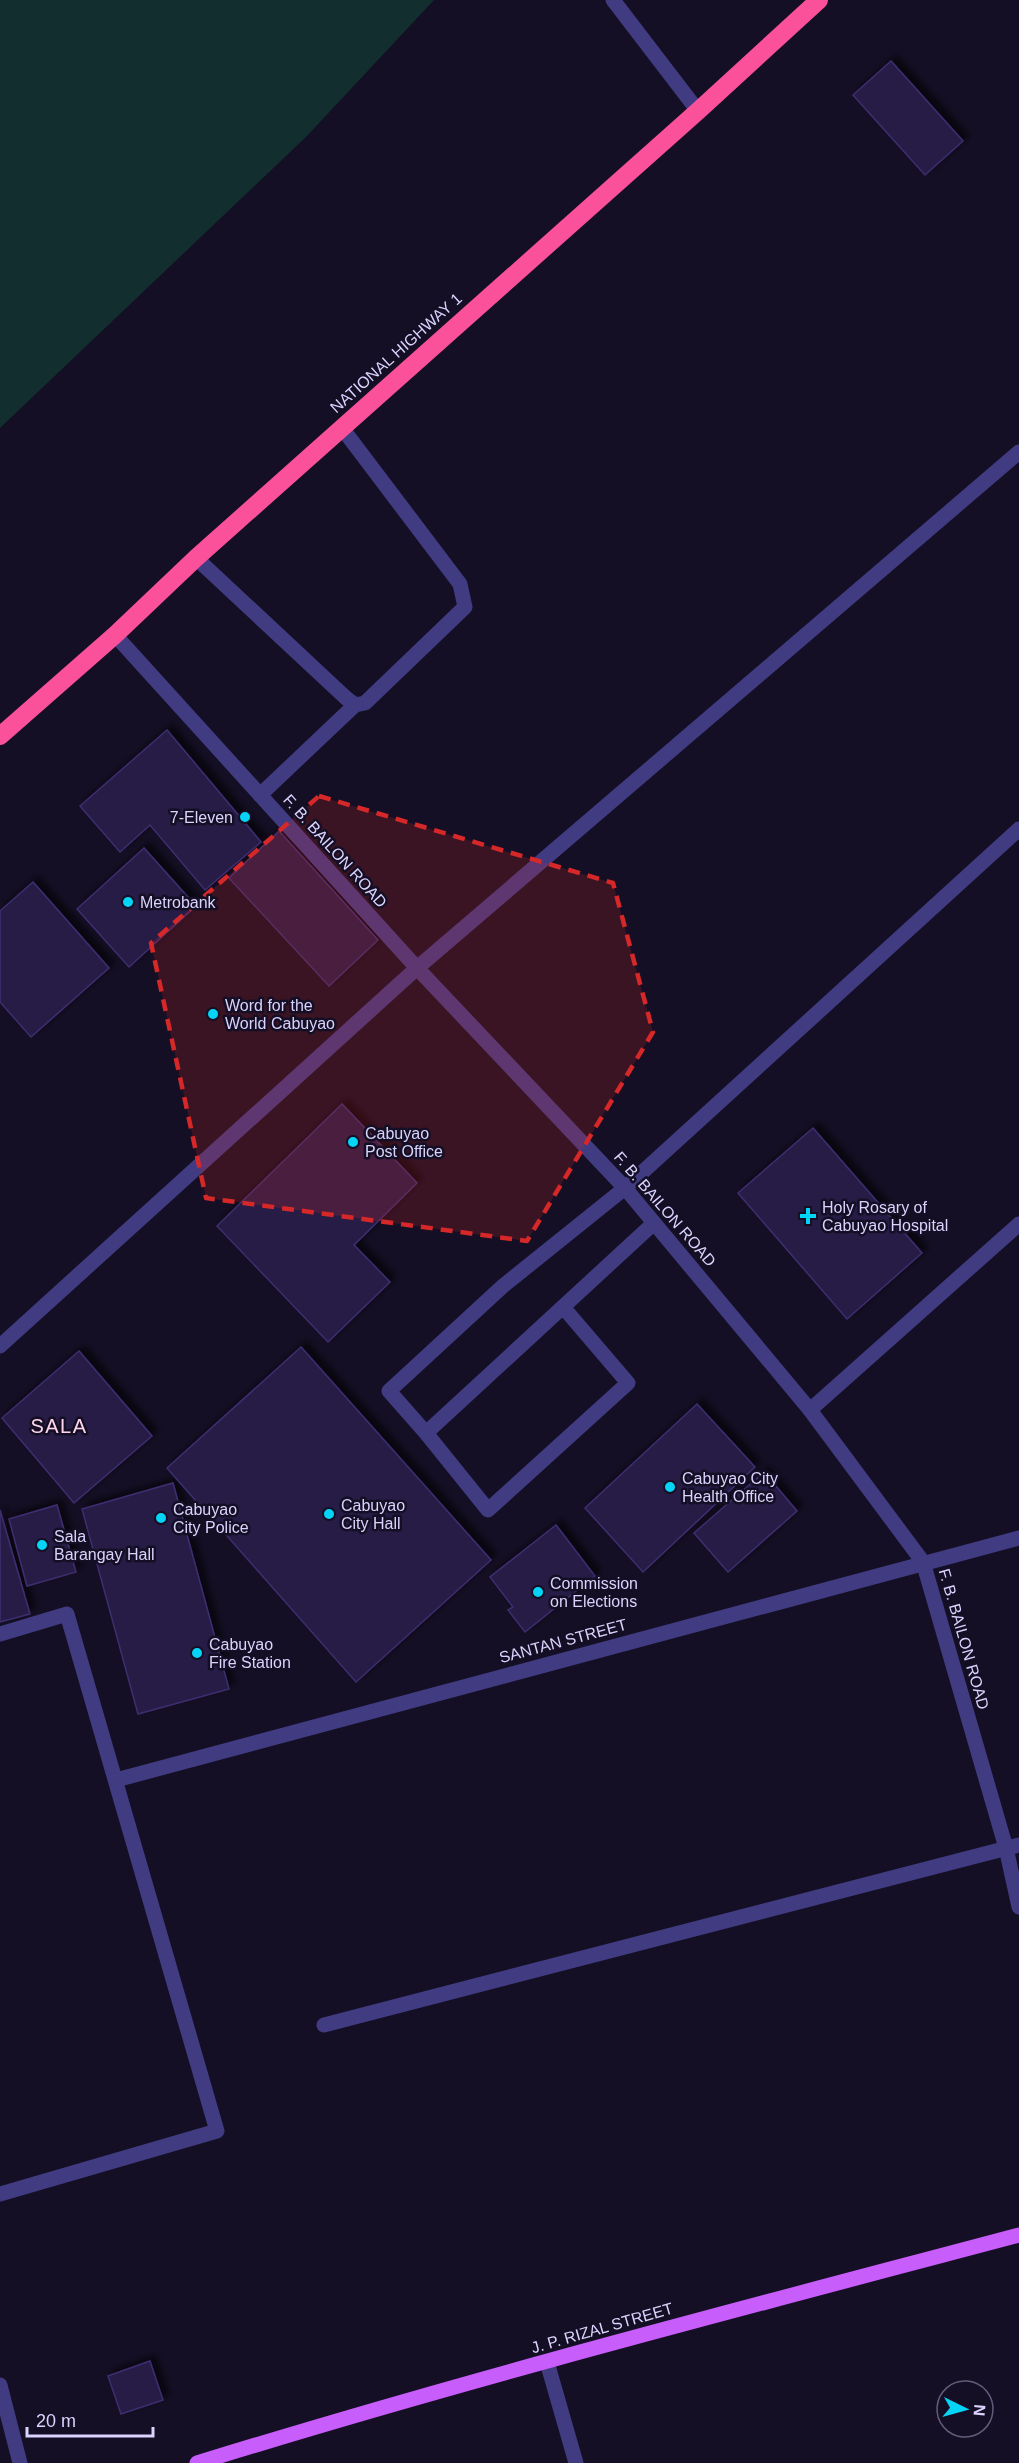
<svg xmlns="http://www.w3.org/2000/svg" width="1019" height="2463" font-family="Helvetica,sans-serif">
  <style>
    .green { fill: #122e2e }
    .building { fill: #261c45; stroke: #3e2e70; stroke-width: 1.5; filter: url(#shadow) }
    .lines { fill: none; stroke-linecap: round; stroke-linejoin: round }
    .minor { stroke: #413b82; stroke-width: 15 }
    .major { stroke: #c75dfb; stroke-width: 15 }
    .highway { stroke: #fb519b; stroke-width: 18 }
    .marked { fill: #d62828; fill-opacity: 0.2; stroke: #d62828; stroke-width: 4.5; stroke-dasharray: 12 8; stroke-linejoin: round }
    .poi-dot { fill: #06d4f7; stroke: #140f24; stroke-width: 2 }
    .labels { text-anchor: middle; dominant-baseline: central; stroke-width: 5; stroke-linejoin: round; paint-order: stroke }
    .street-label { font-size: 16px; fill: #dad3fe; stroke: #140f24 }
    .poi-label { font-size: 16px; fill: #dad3fe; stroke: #140f24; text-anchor: start }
    .quarter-label { font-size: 20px; letter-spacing: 1.5px; fill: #fed5ed; stroke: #140f24 }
  </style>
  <defs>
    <filter id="shadow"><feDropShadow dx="5.5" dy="-5.5" stdDeviation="3" flood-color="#0009"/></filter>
  </defs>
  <rect width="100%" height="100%" fill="#140f24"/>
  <polygon class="green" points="0,0 434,0 306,137 0,428"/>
  <g class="building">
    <polygon points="891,61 963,141 925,175 853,95"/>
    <polygon points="167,730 261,842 205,890 150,825 120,852 80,806"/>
    <polygon points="279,831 378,940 329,986 229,878"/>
    <polygon points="144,848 196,906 129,967 77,909"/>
    <polygon points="33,882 109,968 31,1037 0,1002 0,911"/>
    <polygon points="342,1104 417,1183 354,1245 390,1282 328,1342 217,1226"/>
    <polygon points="813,1128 922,1253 847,1319 738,1193"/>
    <polygon points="301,1347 491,1560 356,1682 167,1468"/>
    <polygon points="79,1351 152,1436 74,1503 2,1418"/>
    <polygon points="697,1404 755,1467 643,1572 585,1508"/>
    <polygon points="764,1472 797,1511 728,1572 694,1533"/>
    <polygon points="173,1483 229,1689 138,1714 82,1509"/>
    <polygon points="57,1505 76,1572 27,1586 9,1519"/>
    <polygon points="0,1510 30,1614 0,1622"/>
    <polygon points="556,1525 595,1576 525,1632 508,1610 513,1607 490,1577"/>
    <polygon points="150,2361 163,2400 121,2414 108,2376"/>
  </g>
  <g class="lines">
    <g class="minor">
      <polyline points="613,0 698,111"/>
      <polyline points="196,558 346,698 355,705 365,703 465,607 460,584 342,428"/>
      <polyline points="115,635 417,968 625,1188 810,1410 923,1562 1006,1848 1019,1907"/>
      <polyline points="260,795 355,705"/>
      <polyline points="563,1307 628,1383 488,1510 426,1433 389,1391 503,1286 625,1188 1019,829"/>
      <polyline points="0,1346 417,968 1019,452"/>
      <polyline points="810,1410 1019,1224"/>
      <polyline points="426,1433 654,1223"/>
      <polyline points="0,1634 67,1614 217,2131 0,2194"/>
      <polyline points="116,1780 1019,1538"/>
      <polyline points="324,2025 1019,1845"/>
      <polyline points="547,2362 576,2463"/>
      <polyline points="0,2385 20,2463"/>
    </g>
    <path class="major" d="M 197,2463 C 468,2379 744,2308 1019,2235"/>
    <polyline class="highway" points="0,736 115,635 196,558 698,111 819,0"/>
  </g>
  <path class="marked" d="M 319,796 L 613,883 L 653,1032 L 527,1241 L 206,1198 L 151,943 Z"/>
  <g class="poi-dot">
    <circle cx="245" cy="817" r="6"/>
    <circle cx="128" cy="902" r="6"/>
    <circle cx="213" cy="1014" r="6"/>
    <circle cx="353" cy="1142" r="6"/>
    <path d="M805 1207h6v6h6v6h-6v6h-6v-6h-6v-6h6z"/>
    <circle cx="670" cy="1487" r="6"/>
    <circle cx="329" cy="1514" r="6"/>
    <circle cx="161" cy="1518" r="6"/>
    <circle cx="42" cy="1545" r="6"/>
    <circle cx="538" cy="1592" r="6"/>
    <circle cx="197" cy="1653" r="6"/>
  </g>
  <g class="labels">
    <g class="street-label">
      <text transform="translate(396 353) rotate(-42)">NATIONAL HIGHWAY 1</text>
      <text transform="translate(335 851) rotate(48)">F. B. BAILON ROAD</text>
      <text transform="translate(665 1209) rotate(49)">F. B. BAILON ROAD</text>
      <text transform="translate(964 1639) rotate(74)">F. B. BAILON ROAD</text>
      <text transform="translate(563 1641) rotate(-15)">SANTAN STREET</text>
      <text transform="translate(602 2328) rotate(-16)">J. P. RIZAL STREET</text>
    </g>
    <g class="poi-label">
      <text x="233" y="817" text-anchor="end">7-Eleven</text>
      <text x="140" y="902">Metrobank</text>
      <text x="225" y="1005">Word for the<tspan x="225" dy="18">World Cabuyao</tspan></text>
      <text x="365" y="1133">Cabuyao<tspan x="365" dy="18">Post Office</tspan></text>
      <text x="822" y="1207">Holy Rosary of<tspan x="822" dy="18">Cabuyao Hospital</tspan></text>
      <text x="682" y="1478">Cabuyao City<tspan x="682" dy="18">Health Office</tspan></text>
      <text x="341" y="1505">Cabuyao<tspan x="341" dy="18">City Hall</tspan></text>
      <text x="173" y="1509">Cabuyao<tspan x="173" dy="18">City Police</tspan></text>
      <text x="54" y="1536">Sala<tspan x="54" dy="18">Barangay Hall</tspan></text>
      <text x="550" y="1583">Commission<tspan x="550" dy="18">on Elections</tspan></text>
      <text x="209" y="1644">Cabuyao<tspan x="209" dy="18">Fire Station</tspan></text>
    </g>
    <g class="quarter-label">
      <text x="59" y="1426">SALA</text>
    </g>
  </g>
  <g transform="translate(965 2409) rotate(95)"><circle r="28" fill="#140f24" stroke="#635d7b" stroke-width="1.5"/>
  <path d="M0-4.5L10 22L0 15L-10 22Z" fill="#06d4f7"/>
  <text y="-9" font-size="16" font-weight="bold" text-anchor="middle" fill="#dad3fe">N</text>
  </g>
  <path d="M27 2427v9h126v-9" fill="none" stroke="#dad3fe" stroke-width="3"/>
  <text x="36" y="2427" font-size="18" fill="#dad3fe" stroke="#140f24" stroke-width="4.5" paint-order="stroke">20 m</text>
</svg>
